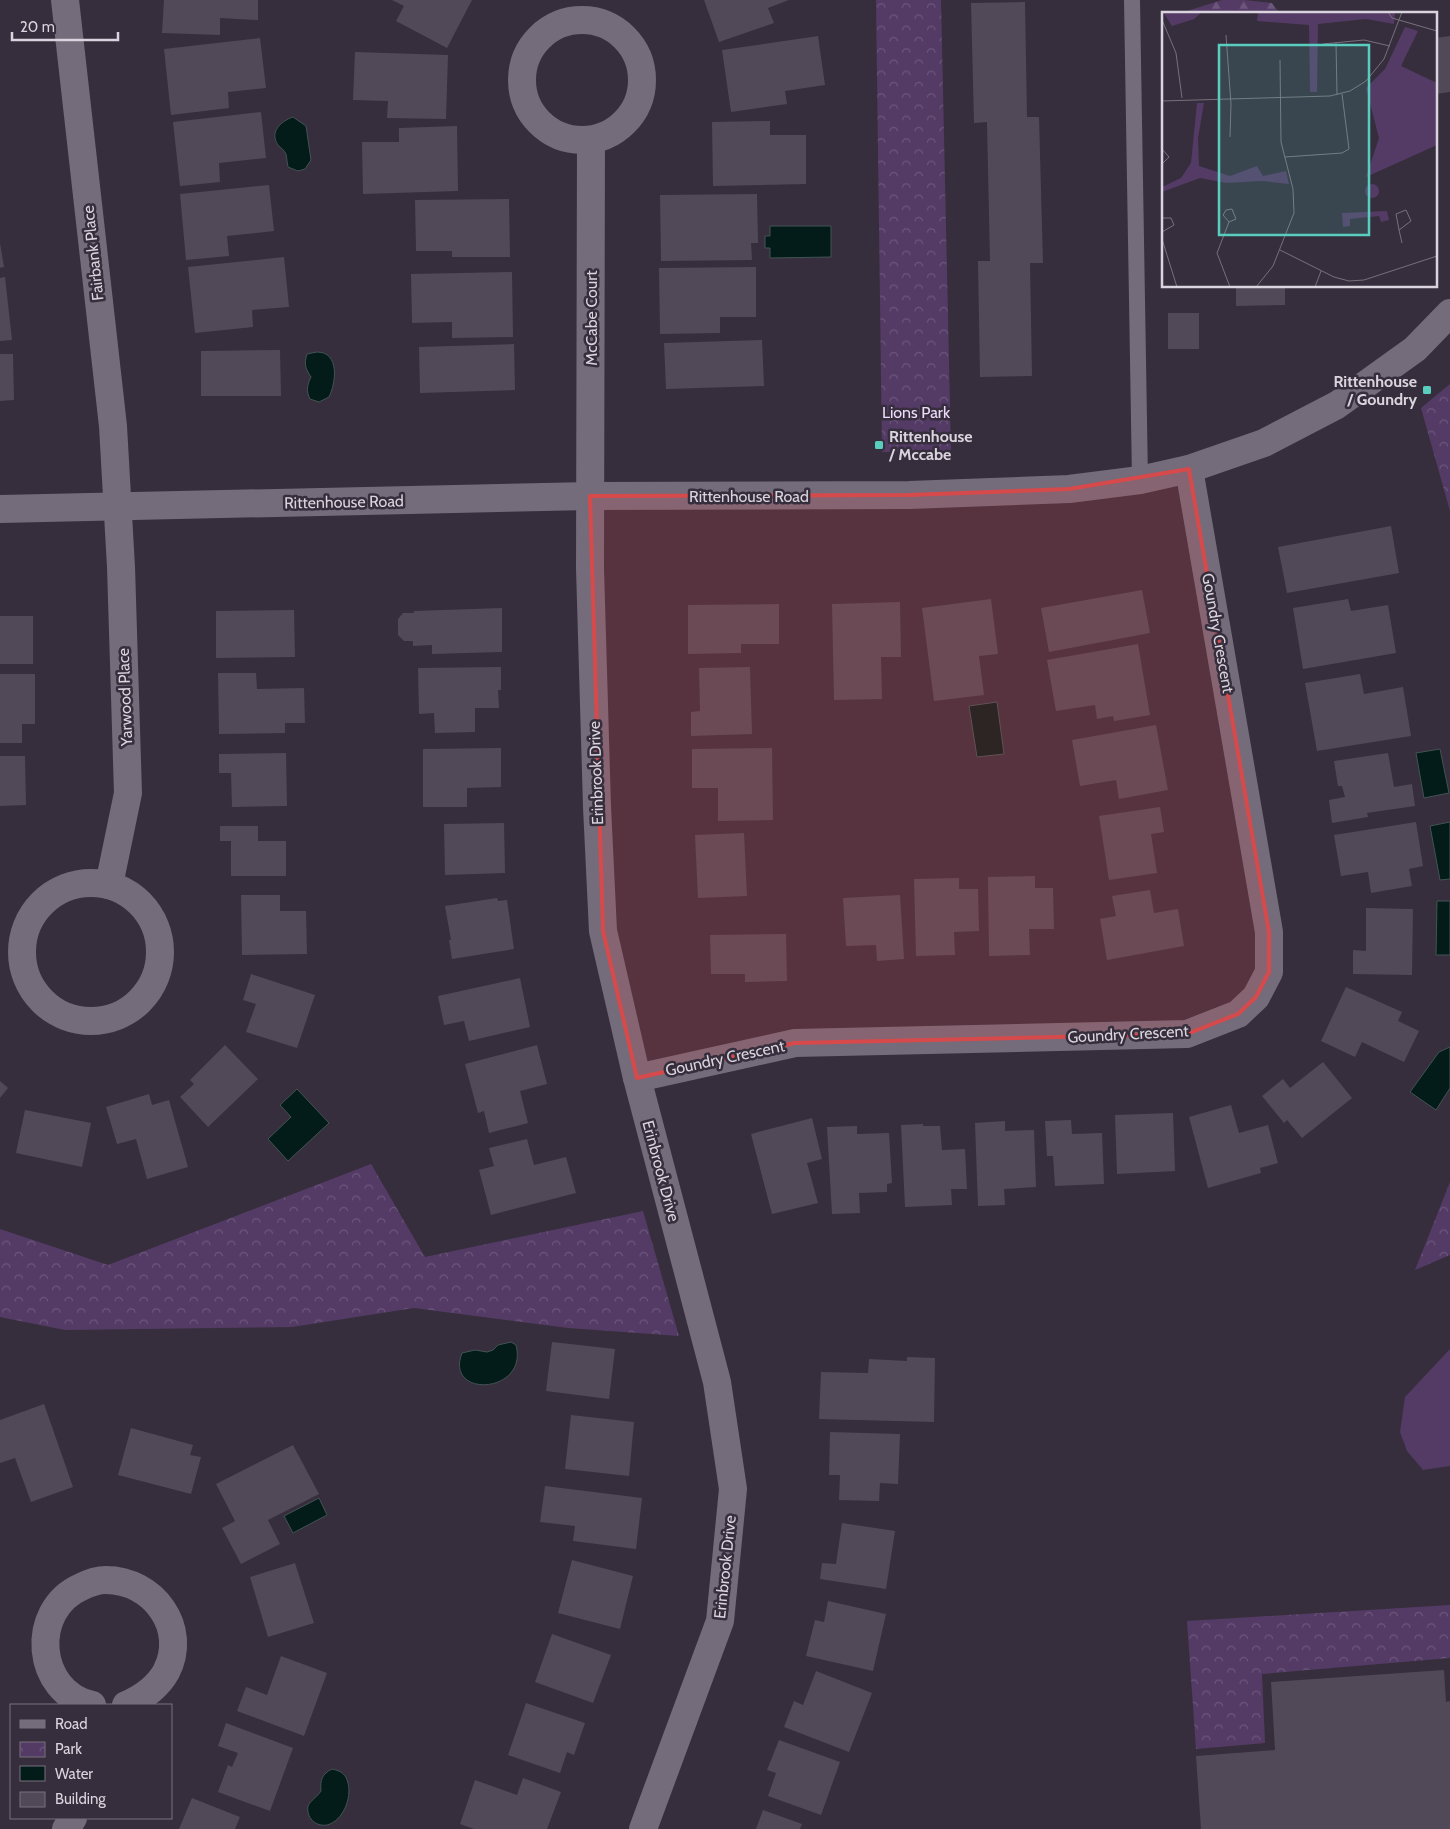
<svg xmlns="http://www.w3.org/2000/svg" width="1450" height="1829" font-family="Cabin,sans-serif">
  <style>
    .forest { fill: url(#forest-firs) }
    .park { fill: url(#park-crowns) }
    .garden { fill: #543b66 }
    .water { fill: #031c19; stroke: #435354 }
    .building { fill: #514958 }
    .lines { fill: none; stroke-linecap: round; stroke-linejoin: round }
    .service { stroke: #746b7b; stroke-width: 16 }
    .minor { stroke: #746b7b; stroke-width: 28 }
    .marked { fill: #d74a4c; fill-opacity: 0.2; stroke: #d74a4c; stroke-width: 4; stroke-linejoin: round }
    .poi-dot { fill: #59cebe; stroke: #362e3c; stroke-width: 2 }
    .labels { text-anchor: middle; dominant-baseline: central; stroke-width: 5; stroke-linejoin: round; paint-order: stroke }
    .street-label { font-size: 16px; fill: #d9d4dd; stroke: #362e3c }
    .poi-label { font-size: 16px; font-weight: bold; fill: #d9d4dd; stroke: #362e3c; text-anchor: end }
    .park-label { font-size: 16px; fill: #ecdbfa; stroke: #362e3c }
    .inset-road { fill: none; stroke: #77707c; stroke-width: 1 }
    .view { fill: #59cebe; fill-opacity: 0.15; stroke: #59cebe; stroke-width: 2.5 }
    .inset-edge { fill: none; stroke: #d9d4dd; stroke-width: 2.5 }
  </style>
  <defs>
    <pattern id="forest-firs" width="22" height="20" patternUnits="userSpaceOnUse" patternTransform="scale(1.25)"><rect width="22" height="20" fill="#543b66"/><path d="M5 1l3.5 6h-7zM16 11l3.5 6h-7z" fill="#6c567b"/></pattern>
    <pattern id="park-crowns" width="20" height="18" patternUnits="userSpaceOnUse" patternTransform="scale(1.25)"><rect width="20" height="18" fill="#543b66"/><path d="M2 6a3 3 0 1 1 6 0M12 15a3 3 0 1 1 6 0" fill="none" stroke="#6c567b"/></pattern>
  </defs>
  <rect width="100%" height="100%" fill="#362e3c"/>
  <polygon class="forest" points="1222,0 1244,0 1272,3 1280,14 1187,14 1187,11"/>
  <g class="park">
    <polygon points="876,0 941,0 951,453 882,452"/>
    <polygon points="1450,384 1450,511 1421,408"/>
    <polygon points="371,1164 425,1257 643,1211 679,1336 568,1328 414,1308 292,1327 65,1330 0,1317 0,1229 108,1265"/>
    <polygon points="1450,1182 1450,1255 1415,1270"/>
    <polygon points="1450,1605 1450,1658 1262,1674 1265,1743 1196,1749 1187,1621"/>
  </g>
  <polygon class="garden" points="1450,1349 1450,1466 1423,1470 1407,1451 1400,1432 1405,1397"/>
  <g class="water">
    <path d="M 293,117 L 306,126 L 311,160 L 305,169 L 298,171 L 288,167 C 287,163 287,158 286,154 C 284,150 281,148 278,145 C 269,132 281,121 293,117 Z"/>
    <polygon points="770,226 831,226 831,257 770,258 770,248 765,248 765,236 770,236"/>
    <path d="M 317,352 C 340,352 336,383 329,397 L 319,402 L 310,399 C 306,391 307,385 311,377 C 305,368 304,364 307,354 Z"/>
    <polygon points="997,702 1004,754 977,757 969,706"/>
    <polygon points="1440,749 1449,793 1424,798 1416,753"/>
    <polygon points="1450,822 1450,879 1440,880 1430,826"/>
    <polygon points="1437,901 1450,901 1450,955 1436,955"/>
    <polygon points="1450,1047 1450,1088 1436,1110 1410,1092 1439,1052"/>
    <polygon points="297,1089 329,1123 288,1161 268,1139 291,1117 280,1105"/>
    <path d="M 511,1342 L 516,1345 C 529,1394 444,1399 462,1353 L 475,1350 L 487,1352 L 493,1350 L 498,1345 Z"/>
    <polygon points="319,1498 327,1515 293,1533 284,1516"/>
    <path d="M 332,1769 C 341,1771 346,1774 348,1783 C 352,1798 343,1821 327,1825 C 315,1827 306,1817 308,1806 C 310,1801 318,1796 321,1791 C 320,1780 322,1774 332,1769 Z"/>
  </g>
  <g class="building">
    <polygon points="164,0 258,0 258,20 220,18 220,35 162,33"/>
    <polygon points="392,0 472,0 447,48 396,21 404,6"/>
    <polygon points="704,0 789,0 768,8 774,23 719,42"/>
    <polygon points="1025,2 1027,117 1039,117 1043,263 1030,263 1032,376 980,377 978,261 990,261 987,122 974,123 971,3"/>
    <polygon points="818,36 825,85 785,91 787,104 731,112 722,50"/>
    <polygon points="1450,36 1450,92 1436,94 1436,38"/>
    <polygon points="260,38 266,88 228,92 229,108 171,115 164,49"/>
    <polygon points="355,52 448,55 446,119 387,118 388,101 353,100"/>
    <polygon points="261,112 266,158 219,163 220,182 180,186 173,122"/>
    <polygon points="770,121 770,135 806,135 806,184 713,186 712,122"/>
    <polygon points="457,126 458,191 363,194 362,142 399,142 399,128"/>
    <polygon points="269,185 274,231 227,236 229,256 186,260 180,194"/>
    <polygon points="757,194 758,243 751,243 752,260 661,261 660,195"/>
    <polygon points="509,199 510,257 452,257 452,251 416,251 415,200"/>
    <polygon points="0,243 4,267 0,268"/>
    <polygon points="284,257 289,307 252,310 253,327 195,333 188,267"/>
    <polygon points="756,267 756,317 720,317 720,333 660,334 659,268"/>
    <polygon points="512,272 513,337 452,338 452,322 412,323 411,274"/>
    <polygon points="5,277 12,340 0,341 0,278"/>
    <polygon points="1236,286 1285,286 1285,305 1236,306"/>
    <rect x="1168" y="313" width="31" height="36"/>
    <polygon points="762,340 764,386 666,389 664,343"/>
    <polygon points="514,344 515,390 420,393 419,347"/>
    <polygon points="280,350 281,396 201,396 201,351"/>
    <polygon points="0,354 13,354 14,400 0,401"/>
    <polygon points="1391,526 1399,573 1287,593 1278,547"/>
    <polygon points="1142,590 1150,633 1049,652 1041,608"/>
    <polygon points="991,599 998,654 979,656 984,695 934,701 922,608"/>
    <polygon points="1348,599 1351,611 1388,605 1396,653 1303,669 1293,608"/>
    <polygon points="900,602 901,657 881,657 882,699 834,700 832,604"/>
    <polygon points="779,604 779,644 741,644 741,653 688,654 688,605"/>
    <polygon points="502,608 502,652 432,654 432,645 413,646 413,641 404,641 398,635 398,619 403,613 414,613 414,611"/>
    <polygon points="294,610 295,657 216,658 216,611"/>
    <rect x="0" y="616" width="33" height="48"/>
    <polygon points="1138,644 1150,715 1114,721 1113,716 1097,719 1095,705 1056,711 1047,660"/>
    <polygon points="501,667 501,690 498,690 499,708 475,708 475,732 435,733 434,713 419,714 418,668"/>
    <polygon points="750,667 752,734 691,736 691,712 700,711 699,668"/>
    <polygon points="218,673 256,673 257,689 304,688 305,723 285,723 285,733 219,734"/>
    <polygon points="0,674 35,674 35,724 22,724 22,743 0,743"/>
    <polygon points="1360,674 1364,694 1403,687 1411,736 1317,751 1305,683"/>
    <polygon points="1156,725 1168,790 1119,799 1116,780 1080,786 1072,740"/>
    <polygon points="501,748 501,787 467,788 467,807 423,807 423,749"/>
    <polygon points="772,748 773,820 718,821 718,788 692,788 692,749"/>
    <polygon points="286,753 287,806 232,807 231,773 219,773 219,754"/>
    <polygon points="1388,753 1394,787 1412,784 1415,806 1367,813 1368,817 1332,823 1329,800 1345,797 1342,786 1338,786 1334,761"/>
    <polygon points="0,756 25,756 26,805 0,806"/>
    <polygon points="1160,807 1164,832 1151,834 1157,873 1109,880 1099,816"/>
    <polygon points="1416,822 1423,866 1409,869 1412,886 1371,893 1368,872 1341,876 1334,835"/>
    <polygon points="504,823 505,873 445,875 444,824"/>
    <polygon points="220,826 258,826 258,841 286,841 286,876 231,876 231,841 220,841"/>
    <polygon points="744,833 747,896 698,898 695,835"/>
    <polygon points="1035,876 1035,888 1053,888 1054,929 1029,929 1030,955 989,956 988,877"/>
    <polygon points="959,878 959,889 978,889 979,931 954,932 955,955 916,956 914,879"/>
    <polygon points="1150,890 1154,913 1178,909 1184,946 1107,960 1100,919 1116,916 1112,896"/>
    <polygon points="241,895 280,895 280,911 306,911 307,954 242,955"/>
    <polygon points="900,895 904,959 877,961 876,945 846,946 843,898"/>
    <polygon points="497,898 498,901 507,900 514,949 452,959 449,940 451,940 445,906"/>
    <polygon points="1366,908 1413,909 1412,975 1353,974 1353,950 1366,951"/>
    <polygon points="786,934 787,981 745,982 745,974 711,974 710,935"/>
    <polygon points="251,974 315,995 297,1048 246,1032 256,1004 243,1000"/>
    <polygon points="520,978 530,1027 469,1041 464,1021 444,1025 438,996"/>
    <polygon points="1346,987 1402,1012 1398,1021 1419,1031 1404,1062 1362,1042 1355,1057 1321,1041"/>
    <polygon points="225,1045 258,1079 208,1127 180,1097 194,1084 190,1080"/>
    <polygon points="537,1045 547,1084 520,1091 528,1123 489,1133 484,1111 478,1113 465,1064"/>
    <polygon points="1323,1062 1352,1098 1302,1138 1287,1120 1284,1123 1262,1096 1283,1079 1290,1088"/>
    <polygon points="0,1081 8,1088 0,1098"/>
    <polygon points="149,1094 152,1105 169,1100 188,1167 147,1179 136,1139 117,1144 106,1107"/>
    <polygon points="1231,1105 1239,1133 1268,1125 1278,1163 1260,1168 1261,1173 1208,1188 1189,1117"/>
    <polygon points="25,1110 91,1123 82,1167 16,1153"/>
    <polygon points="1173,1113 1175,1171 1117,1174 1115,1115"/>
    <polygon points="812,1118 822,1159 807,1163 818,1203 772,1214 751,1134"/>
    <polygon points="1071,1120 1072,1134 1102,1133 1104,1184 1055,1186 1053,1156 1047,1156 1045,1121"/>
    <polygon points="1005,1121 1005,1131 1034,1130 1036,1187 1004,1189 1005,1205 978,1206 975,1123"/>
    <polygon points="923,1124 923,1126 940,1126 942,1150 965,1149 967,1189 951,1189 952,1205 905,1207 901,1125"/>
    <polygon points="857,1126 857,1134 889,1133 892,1183 887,1184 887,1192 859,1193 860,1213 832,1214 827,1127"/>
    <polygon points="527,1139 534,1165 566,1157 576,1193 491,1215 479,1170 494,1166 489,1148"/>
    <polygon points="552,1342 615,1349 609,1399 546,1391"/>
    <polygon points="907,1357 935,1358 934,1422 819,1419 821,1372 868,1373 869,1359 907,1361"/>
    <polygon points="44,1404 73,1487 31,1502 15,1458 0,1463 0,1420"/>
    <polygon points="571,1415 634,1422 629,1476 565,1469"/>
    <polygon points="131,1428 193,1445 190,1455 201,1457 191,1494 118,1475"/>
    <polygon points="830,1432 900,1434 898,1484 880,1483 879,1501 839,1500 840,1475 829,1475"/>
    <polygon points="293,1445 319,1494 268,1520 280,1544 241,1564 222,1528 235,1521 216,1484"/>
    <polygon points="545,1486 642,1498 636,1549 573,1541 575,1526 540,1522"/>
    <polygon points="842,1523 895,1531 886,1589 820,1579 822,1563 836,1564"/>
    <polygon points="572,1560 633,1576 620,1629 558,1613"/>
    <polygon points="295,1563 314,1623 268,1637 250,1577"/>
    <polygon points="828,1601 886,1614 873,1671 806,1656 815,1620 824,1622"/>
    <polygon points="552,1634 611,1655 593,1703 535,1682"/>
    <polygon points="281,1656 327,1673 304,1736 237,1711 246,1687 267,1695"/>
    <polygon points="1444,1670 1446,1702 1450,1701 1450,1829 1201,1829 1196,1756 1275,1750 1271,1682"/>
    <polygon points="816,1671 872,1693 849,1752 784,1727 794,1701 803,1705"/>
    <polygon points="526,1703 585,1723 574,1755 567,1752 560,1773 508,1755"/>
    <polygon points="226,1723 293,1748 270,1811 218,1792 228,1765 232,1767 238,1753 218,1746"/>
    <polygon points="779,1740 840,1762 821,1815 768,1796 776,1773 767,1770"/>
    <polygon points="523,1778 561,1792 547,1829 474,1829 460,1824 475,1780 517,1795"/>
    <polygon points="192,1798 240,1817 235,1829 179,1829"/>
    <polygon points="763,1810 802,1824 800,1829 756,1829"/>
  </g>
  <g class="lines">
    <polyline class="service" points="1132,0 1140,480"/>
    <g class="minor">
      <polyline points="65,0 113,426 121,567 128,793 109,885"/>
      <circle cx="582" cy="80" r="60"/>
      <polyline points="591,140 590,568 597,807 603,931 637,1078 717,1382 733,1489 720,1621 643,1829"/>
      <polyline points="0,509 590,496 909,495 1069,489 1140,480 1189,469 1264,443 1337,405 1415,349 1450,313"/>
      <circle cx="91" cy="952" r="69"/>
      <polyline points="637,1078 795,1043 1187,1034 1238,1014 1256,997 1269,972 1269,932 1189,469"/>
      <path d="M 92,1705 C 35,1692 29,1610 81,1587 C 89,1583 97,1580 106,1580 C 153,1580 189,1628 166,1672 C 157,1688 142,1698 126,1705"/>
      <polyline points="66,1829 73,1818"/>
    </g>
  </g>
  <path class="marked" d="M 1189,469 L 1269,932 L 1269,972 L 1256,997 L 1238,1014 L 1187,1034 L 795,1043 L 637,1078 L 603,931 L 590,496 L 909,495 L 1069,489 Z"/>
  <g class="poi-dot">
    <rect x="1422" y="385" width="10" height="10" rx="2.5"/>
    <rect x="874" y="440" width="10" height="10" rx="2.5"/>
  </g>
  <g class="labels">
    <g class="street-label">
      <text transform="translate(93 253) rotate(-96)">Fairbank Place</text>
      <text transform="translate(591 318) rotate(-90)">McCabe Court</text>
      <text x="749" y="496">Rittenhouse Road</text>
      <text transform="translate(344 502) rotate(-1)">Rittenhouse Road</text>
      <text transform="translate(1218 633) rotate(80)">Goundry Crescent</text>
      <text transform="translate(125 697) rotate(-92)">Yarwood Place</text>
      <text transform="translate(596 773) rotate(-92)">Erinbrook Drive</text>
      <text transform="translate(1128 1034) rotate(-3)">Goundry Crescent</text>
      <text transform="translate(725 1058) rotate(-12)">Goundry Crescent</text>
      <text transform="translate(661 1171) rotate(75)">Erinbrook Drive</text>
      <text transform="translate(725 1567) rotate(-84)">Erinbrook Drive</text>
    </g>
    <g class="poi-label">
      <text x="1417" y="381">Rittenhouse<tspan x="1417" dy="18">/ Goundry</tspan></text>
      <text x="889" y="436" text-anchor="start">Rittenhouse<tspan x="889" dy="18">/ Mccabe</tspan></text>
    </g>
    <g class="park-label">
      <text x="916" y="412">Lions Park</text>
    </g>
  </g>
  <g transform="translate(1162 12)">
    <rect width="275" height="275" fill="#362e3c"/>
    <path d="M 1,0 L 40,0 L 32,7 L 10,14 ZM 96,0 L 233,0 L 232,12 L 204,7 L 156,12 L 155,80 L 148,80 L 147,13 L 95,9 ZM 243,15 L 256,19 L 239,54 L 275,71 L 275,133 L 204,165 L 217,126 L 204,76 L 223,57 ZM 35,91 L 42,91 L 36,126 L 37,154 L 68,164 L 95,154 L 101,164 L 124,159 L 127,172 L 100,169 L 64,171 L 38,166 L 0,180 L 0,175 L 19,166 L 29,151 ZM 225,199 L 227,208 L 219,210 L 217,204 L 188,207 L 188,214 L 181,215 L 180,201 Z" fill="#543b66"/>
    <path d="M 243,75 L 274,88 L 266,105 L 236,92 ZM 235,95 L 266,108 L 259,125 L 228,112 ZM203 179a7 7 0 1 1 14 0a7 7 0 1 1-14 0Z" fill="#543b66"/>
    <path class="inset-road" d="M 226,0 L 230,6 L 275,19M 0,8 L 14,41 L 20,86M 64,23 L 69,92 L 68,125M 174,31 L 175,83M 161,32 L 202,28 L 228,34M 0,89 L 168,84 L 188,79 L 204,69 L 222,47 L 240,0M 0,137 L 7,145 L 0,152M 123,145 L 180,141 L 187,137 L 180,82M 0,206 L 9,206 L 12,213 L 0,220M 67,210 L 61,203 L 64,198 L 70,197 L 74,207 L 67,210 L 55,241 L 68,275M 237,218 L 249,209 L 244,198 L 234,202 L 237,218 L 240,231M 0,227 L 15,275M 118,238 L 172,265 L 187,269 L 202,268 L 275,244M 94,275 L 111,254 L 132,201 L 131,177 L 119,130 L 118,48M 153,275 L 159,259"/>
    <path class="view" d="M 57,33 L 207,33 L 207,223 L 57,223 Z"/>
    <rect width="275" height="275" class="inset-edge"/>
  </g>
  <rect x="10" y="1704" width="162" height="115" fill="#362e3c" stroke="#77707c"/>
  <rect x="20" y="1720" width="25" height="8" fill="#746b7b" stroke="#77707c"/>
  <text x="55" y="1729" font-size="15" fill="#d9d4dd">Road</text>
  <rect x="20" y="1742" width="25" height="15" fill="url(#park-crowns)" stroke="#77707c"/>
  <text x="55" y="1754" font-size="15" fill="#d9d4dd">Park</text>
  <rect x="20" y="1766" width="25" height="15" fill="#031c19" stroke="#77707c"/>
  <text x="55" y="1779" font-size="15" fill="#d9d4dd">Water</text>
  <rect x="20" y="1792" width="25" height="15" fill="#514958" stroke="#77707c"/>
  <text x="55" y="1804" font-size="15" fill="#d9d4dd">Building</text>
  <path d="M12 32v8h106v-8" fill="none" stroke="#d9d4dd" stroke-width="2.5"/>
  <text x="20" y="32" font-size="15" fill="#d9d4dd" stroke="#362e3c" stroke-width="4" paint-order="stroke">20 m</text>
</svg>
